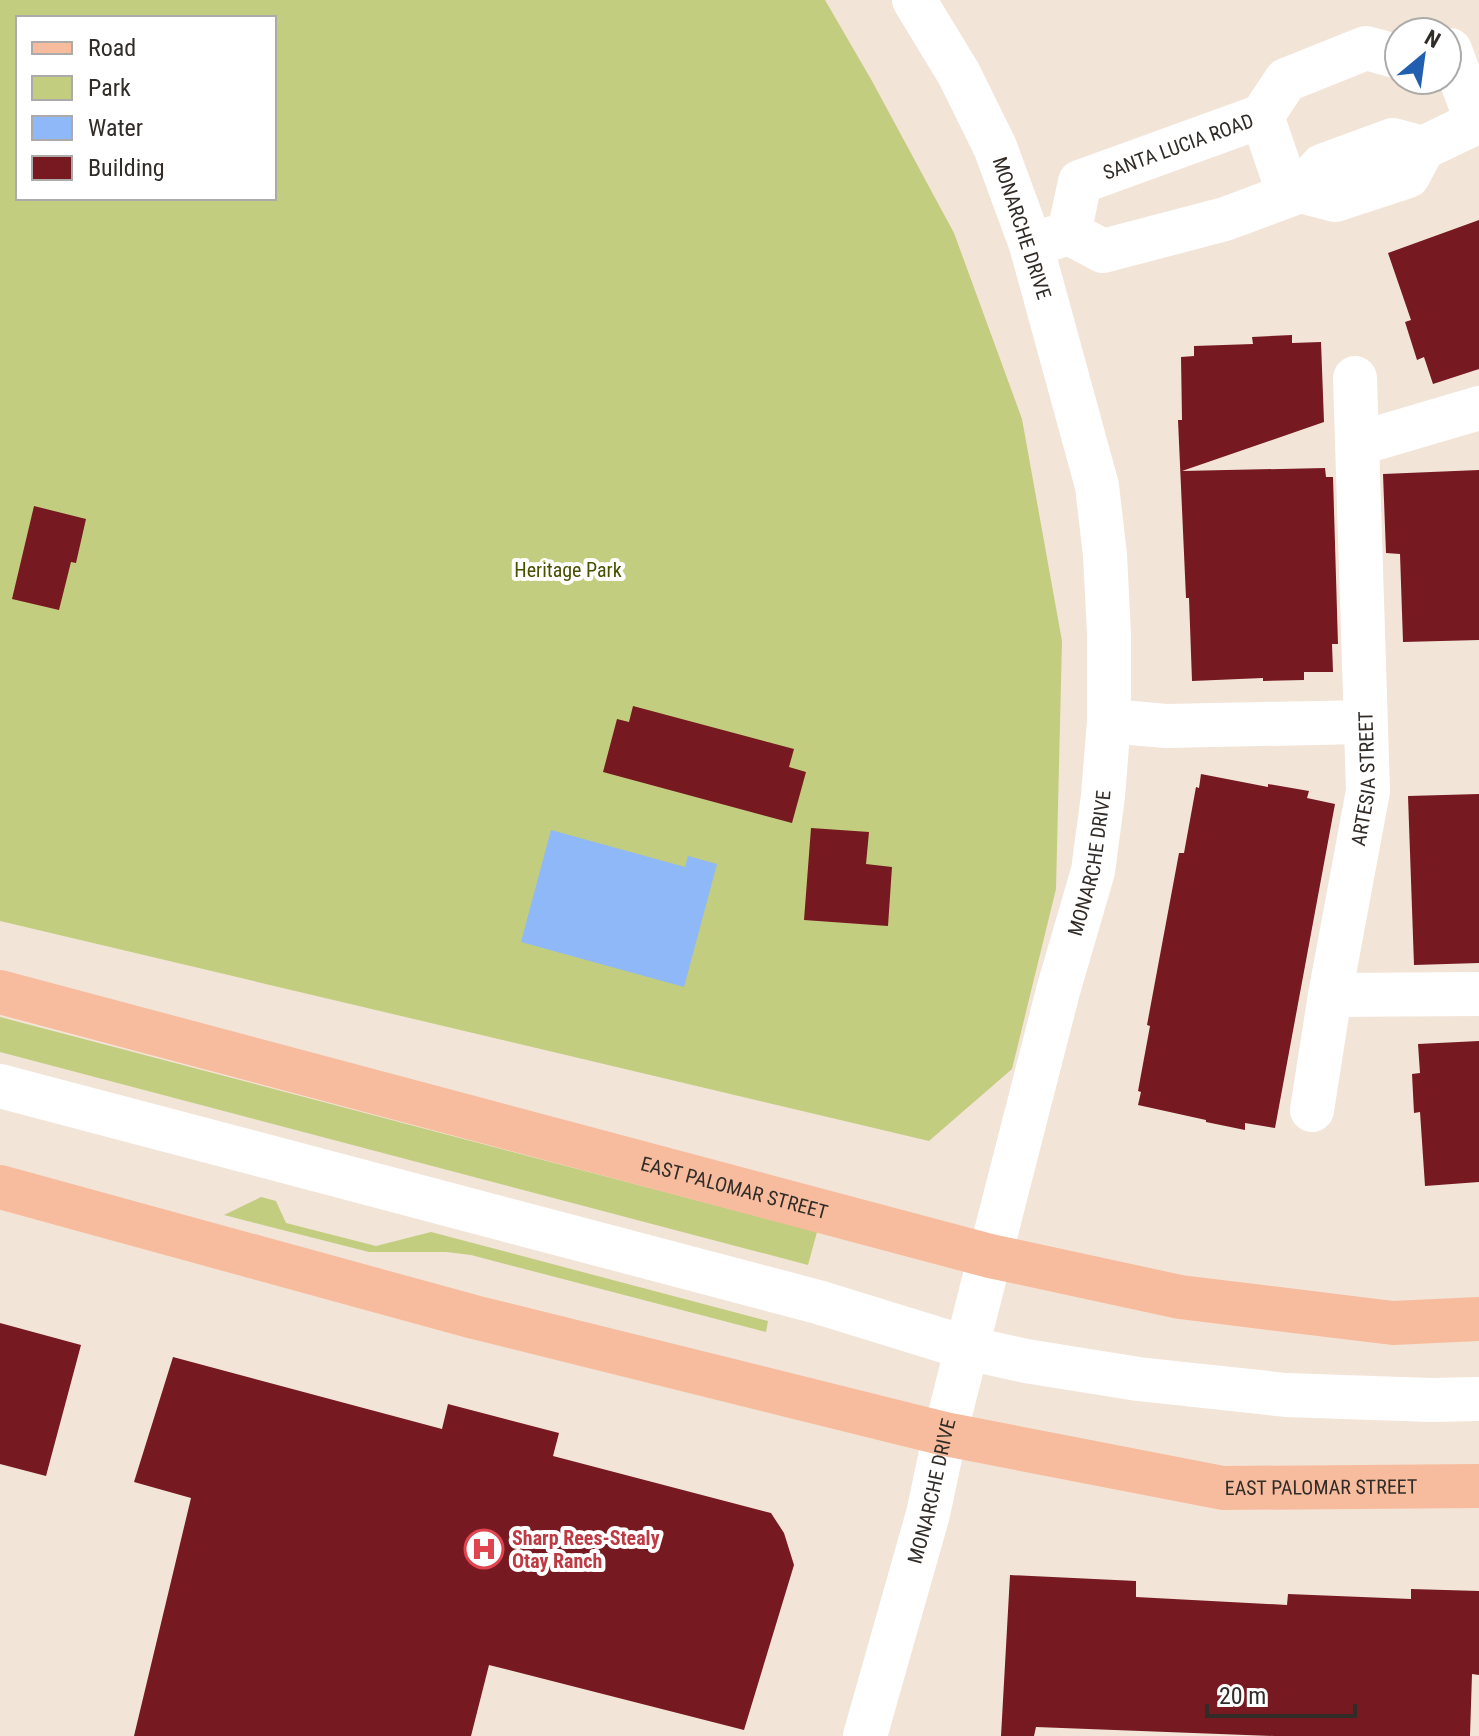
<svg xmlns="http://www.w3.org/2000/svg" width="1479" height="1736" font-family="'Roboto Condensed',sans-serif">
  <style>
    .green { fill: #c2cd7f; fill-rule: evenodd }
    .water { fill: #8fb8f8 }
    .building { fill: #771920 }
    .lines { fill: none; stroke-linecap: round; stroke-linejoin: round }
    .minor { stroke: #fff; stroke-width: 44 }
    .major { stroke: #f7bc9d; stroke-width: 44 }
    .labels { text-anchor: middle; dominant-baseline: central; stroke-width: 8; stroke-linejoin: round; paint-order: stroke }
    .street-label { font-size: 20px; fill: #322c28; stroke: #fff }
    .park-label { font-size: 20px; fill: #495000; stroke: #fff }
    .health-label { font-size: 20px; font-weight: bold; fill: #be3a42; stroke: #fff; text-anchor: start }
  </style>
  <rect width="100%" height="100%" fill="#f3e4d8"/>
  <g class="green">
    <path d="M 0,0 L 825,0 L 872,81 L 954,233 L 1022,419 L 1062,641 L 1056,889 L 1012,1069 L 929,1141 L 0,921 ZM 18,18 L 274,18 L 274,198 L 18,198 Z"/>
    <polygon points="0,1017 817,1232 808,1265 0,1052"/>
    <polygon points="261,1197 276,1201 286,1223 376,1246 431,1232 768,1321 766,1332 471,1255 446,1252 369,1252 224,1215"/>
  </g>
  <polygon class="water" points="551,830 685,867 688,856 717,864 684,987 521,942"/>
  <g class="building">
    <polygon points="1479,220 1479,369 1433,384 1424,357 1417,360 1405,322 1411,320 1388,253"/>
    <polygon points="1292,335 1292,343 1321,342 1324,422 1182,471 1325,468 1326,477 1333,477 1338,644 1332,644 1333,672 1304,672 1304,680 1263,681 1263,678 1192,681 1189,598 1186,598 1178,420 1182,420 1181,357 1194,356 1194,346 1253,344 1252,337"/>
    <polygon points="1479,470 1479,640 1403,642 1400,554 1386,553 1383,474"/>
    <polygon points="34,506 86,519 76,563 71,562 59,610 12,599"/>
    <polygon points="633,706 794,749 789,767 806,772 792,823 603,772 617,719 629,722"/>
    <polygon points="1201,774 1268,787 1268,784 1309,791 1307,798 1335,804 1275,1128 1245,1123 1245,1130 1206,1122 1206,1120 1138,1105 1141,1092 1138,1091 1150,1026 1147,1025 1179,853 1184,853 1196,787 1199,788"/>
    <polygon points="1479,794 1479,963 1414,965 1408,796"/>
    <polygon points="811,828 869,832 866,864 892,867 888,926 804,920"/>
    <polygon points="1479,1041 1479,1182 1425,1186 1420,1112 1414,1113 1412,1074 1420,1073 1418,1044"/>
    <polygon points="0,1323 81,1345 46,1476 0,1464"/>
    <polygon points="173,1357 442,1429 448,1404 559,1433 553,1456 771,1513 784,1533 794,1565 744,1730 489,1665 471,1736 134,1736 191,1498 134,1482"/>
    <polygon points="1010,1575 1136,1581 1136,1597 1287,1605 1288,1594 1411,1599 1411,1589 1479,1591 1479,1675 1472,1674 1470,1736 1275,1736 1036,1727 1034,1736 1001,1736"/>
  </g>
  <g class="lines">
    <g class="minor">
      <polyline points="1450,50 1477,122"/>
      <polyline points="1262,116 1289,195"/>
      <polyline points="1300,191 1322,166 1393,140 1423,148"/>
      <polyline points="1069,233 1103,251 1225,219 1300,191 1335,200 1408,176 1423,148 1479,121"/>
      <path id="s1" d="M 1041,242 L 1069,233 L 1080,182 L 1262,116 L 1286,80 L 1366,48 L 1399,57"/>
      <polyline points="1357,444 1479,408"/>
      <polyline points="1109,721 1166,726 1365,722"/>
      <polyline points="1330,995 1479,994"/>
      <polyline points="0,1086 818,1302 967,1348 1026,1361 1138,1379 1286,1395 1431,1400 1479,1399"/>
      <path id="s2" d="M 1312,1110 L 1330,995 L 1368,791 L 1355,378"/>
      <path id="s3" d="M 865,1736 L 928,1514 L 945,1434 L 990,1256 L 1058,991 L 1093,871 L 1103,796 L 1109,721 L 1109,634 L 1105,555 L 1097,486 L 1031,245 L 995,147 L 959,74 L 914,0"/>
    </g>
    <g class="major">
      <path id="s4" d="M 0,992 L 990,1256 L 1180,1297 L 1393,1323 L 1479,1319"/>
      <path id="s5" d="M 0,1187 L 474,1317 L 945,1434 L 1223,1488 L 1479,1486"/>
    </g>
  </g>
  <defs>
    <symbol id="hospital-ring" viewBox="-11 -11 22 22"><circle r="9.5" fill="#fff" stroke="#e0444e" stroke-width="1.5"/><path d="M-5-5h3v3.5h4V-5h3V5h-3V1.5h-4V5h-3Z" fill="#e0444e"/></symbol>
  </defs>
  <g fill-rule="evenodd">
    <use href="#hospital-ring" x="462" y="1527" width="44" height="44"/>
  </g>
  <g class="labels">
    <g class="street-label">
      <text stroke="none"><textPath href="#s1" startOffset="186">SANTA LUCIA ROAD</textPath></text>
      <text transform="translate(1022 228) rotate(72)">MONARCHE DRIVE</text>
      <text stroke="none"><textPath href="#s2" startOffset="336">ARTESIA STREET</textPath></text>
      <text stroke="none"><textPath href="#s3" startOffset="902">MONARCHE DRIVE</textPath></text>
      <text stroke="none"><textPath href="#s4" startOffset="760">EAST PALOMAR STREET</textPath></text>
      <text stroke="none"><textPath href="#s5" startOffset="1358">EAST PALOMAR STREET</textPath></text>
      <text stroke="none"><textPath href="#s3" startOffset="254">MONARCHE DRIVE</textPath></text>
    </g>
    <g class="park-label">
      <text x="568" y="570">Heritage Park</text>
    </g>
    <g class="health-label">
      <text x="512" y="1538">Sharp Rees-Stealy<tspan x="512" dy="23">Otay Ranch</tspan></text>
    </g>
  </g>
  <rect x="16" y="16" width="260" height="184" fill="#ffffff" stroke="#adaba9" stroke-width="2"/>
  <rect x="32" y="42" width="40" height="12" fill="#f7bc9d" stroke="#adaba9" stroke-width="2"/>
  <text x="88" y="56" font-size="24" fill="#322c28">Road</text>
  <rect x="32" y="76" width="40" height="24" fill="#c2cd7f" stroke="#adaba9" stroke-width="2"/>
  <text x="88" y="96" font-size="24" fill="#322c28">Park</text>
  <rect x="32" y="116" width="40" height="24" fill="#8fb8f8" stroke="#adaba9" stroke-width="2"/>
  <text x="88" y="136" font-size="24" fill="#322c28">Water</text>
  <rect x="32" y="156" width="40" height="24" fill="#771920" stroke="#adaba9" stroke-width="2"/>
  <text x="88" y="176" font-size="24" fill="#322c28">Building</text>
  <g transform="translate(1423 56) rotate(29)"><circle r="38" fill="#ffffff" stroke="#adaba9" stroke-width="2"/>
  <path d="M0-6L14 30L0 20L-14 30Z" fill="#225fb1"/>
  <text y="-12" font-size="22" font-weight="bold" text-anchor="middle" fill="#322c28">N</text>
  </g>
  <path d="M1207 1704v12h148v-12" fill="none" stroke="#322c28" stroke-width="4"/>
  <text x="1219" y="1704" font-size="24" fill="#322c28" stroke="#ffffff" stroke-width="6" paint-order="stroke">20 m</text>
</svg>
